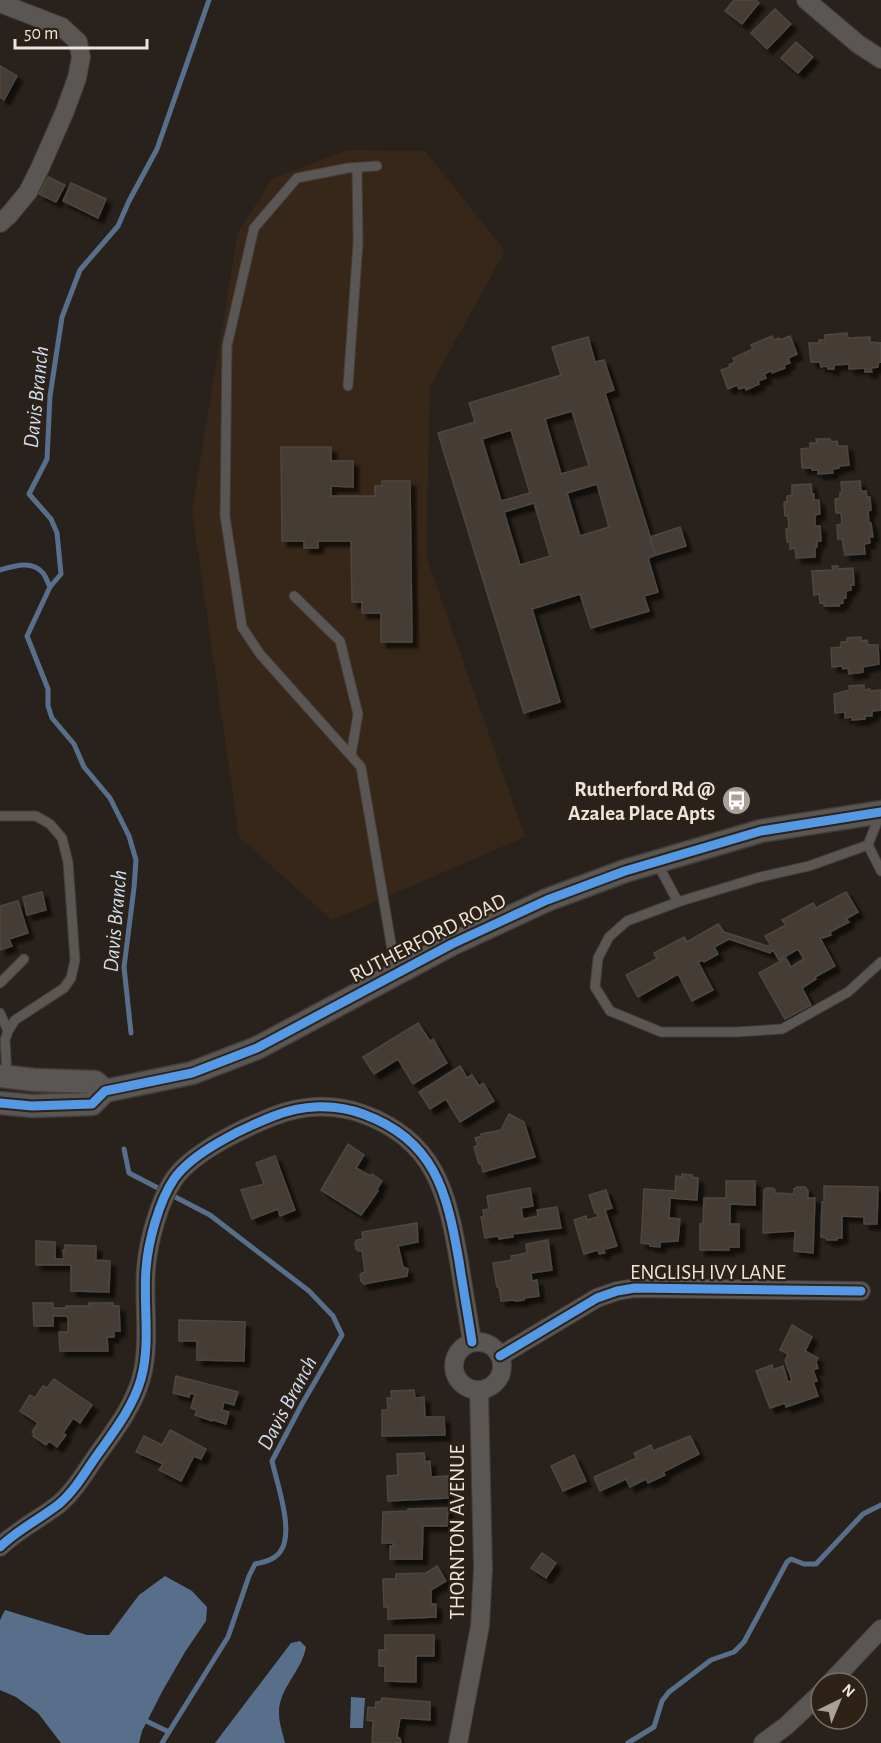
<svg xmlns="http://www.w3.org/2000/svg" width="881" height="1743" font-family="'Alegreya Sans',sans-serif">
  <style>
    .built { fill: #372719 }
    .water { fill: #586f8c }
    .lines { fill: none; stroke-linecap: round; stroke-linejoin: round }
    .stream { stroke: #586f8c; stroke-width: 5 }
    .building { fill: #453c35; stroke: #4d4742; stroke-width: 1.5; fill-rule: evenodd; filter: url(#shadow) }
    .service-casing { stroke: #433d38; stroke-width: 11 }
    .minor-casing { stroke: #433d38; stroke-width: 20 }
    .tertiary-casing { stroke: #433d38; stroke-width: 25 }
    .service { stroke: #595654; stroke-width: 9 }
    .minor { stroke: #595654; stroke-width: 18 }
    .tertiary { stroke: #595654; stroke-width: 22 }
    .cycleway-casing { stroke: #2e2217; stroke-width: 13 }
    .cycleway { stroke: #5399e6; stroke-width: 9 }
    .labels { text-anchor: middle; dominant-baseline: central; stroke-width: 4.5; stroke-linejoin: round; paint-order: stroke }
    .poi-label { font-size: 21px; font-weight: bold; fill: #ece4dd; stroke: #2e2217; text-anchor: end }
    .street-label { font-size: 21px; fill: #ece4dd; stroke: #2e2217 }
    .water-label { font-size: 22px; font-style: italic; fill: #cddef4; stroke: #2e2217 }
  </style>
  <defs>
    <filter id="shadow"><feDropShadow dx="5.5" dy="5.5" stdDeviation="1.5" flood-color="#0009"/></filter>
  </defs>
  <rect width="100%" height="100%" fill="#29221c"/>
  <polygon class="built" points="347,150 425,151 505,251 430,387 426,556 525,837 332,920 239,837 192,511 238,232 272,179"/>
  <g class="water">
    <polygon points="165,1576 192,1591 207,1607 206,1621 185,1652 163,1690 142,1731 139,1743 61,1743 38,1713 16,1697 0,1690 0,1620 5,1610 87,1635 109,1635 139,1595"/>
    <path d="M 300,1641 L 306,1647 C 302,1671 278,1689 279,1714 C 279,1723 283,1734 285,1743 L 215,1743 L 291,1643 Z"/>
    <polygon points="351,1697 365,1698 363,1728 350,1728"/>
  </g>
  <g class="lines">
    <g class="stream">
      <path d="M 0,570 C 14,566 32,560 43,573 C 46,577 48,583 50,587"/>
      <polyline points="131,1033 124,967 134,888 136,860 129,836 110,798 84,767 74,744 52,718 48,706 48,689 27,636 50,587 61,574 57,533 51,519 29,494 47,459 50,396 62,317 80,270 118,226 129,201 157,149 209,0"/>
      <path d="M 124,1149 L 129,1173 L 210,1215 L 309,1291 L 333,1316 L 342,1335 L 302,1404 L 272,1461 C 277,1484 295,1533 280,1552 C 274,1560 264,1562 255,1564 L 249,1576 L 228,1637 L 162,1743"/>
      <polyline points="142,1719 169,1732"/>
      <polyline points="628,1743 654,1727 662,1701 669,1692 711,1660 734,1652 744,1642 787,1562 791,1559 804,1564 816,1564 863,1514 881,1505"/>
    </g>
  </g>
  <g class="building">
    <polygon points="734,0 755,0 759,3 742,24 725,11"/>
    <polygon points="775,9 791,24 767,49 751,33"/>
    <polygon points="796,42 813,57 798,73 781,58"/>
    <polygon points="0,66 17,76 4,100 0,97"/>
    <polygon points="48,177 65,185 56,202 39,194"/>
    <polygon points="71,183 106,199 98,218 63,201"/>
    <polygon points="847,333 848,338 870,337 870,342 881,343 881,362 878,363 878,367 871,368 872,372 865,372 865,368 849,369 849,364 834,365 834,369 828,369 827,366 821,367 820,362 811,362 809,343 819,343 819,340 825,340 825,335"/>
    <polygon points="772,336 774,340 779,338 780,340 790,336 797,354 788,358 790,363 784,365 785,368 772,373 772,370 764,374 766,378 758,381 759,384 746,390 745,387 739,389 737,385 728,389 721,370 730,367 729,365 735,362 733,358 753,349 751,345"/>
    <path d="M 588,337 L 595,362 L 604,360 L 614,390 L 605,393 L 656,555 L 648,558 L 658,592 L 644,596 L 649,611 L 591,628 L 580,594 L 532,609 L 560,702 L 524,713 L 438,433 L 475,422 L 469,403 L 561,375 L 552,347 ZM 572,411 L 589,466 L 561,474 L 545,419 ZM 511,430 L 530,493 L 501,501 L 482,439 ZM 597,484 L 609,527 L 580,536 L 567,493 ZM 534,503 L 550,556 L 520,565 L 504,512 Z"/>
    <polygon points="816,439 830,439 831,442 837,441 838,446 847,446 849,465 839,466 839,468 832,469 833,473 818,474 818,470 812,470 812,468 802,468 801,449 810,448 810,443 817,443"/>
    <polygon points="281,447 331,447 331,461 353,461 353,487 331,486 331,496 375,496 375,486 382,486 382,481 410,481 412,642 381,642 381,613 362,613 362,602 352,602 351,541 318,541 318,548 304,548 304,541 282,541"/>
    <polygon points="860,481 861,491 866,491 867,497 870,497 871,510 868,511 869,523 871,523 873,537 869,537 870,543 864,544 865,554 845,555 842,539 838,539 837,525 842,524 841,513 836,513 835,499 840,498 840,493 842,492 841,482"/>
    <polygon points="811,484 812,494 814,494 814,500 819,500 820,514 815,515 815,526 820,526 821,541 817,541 817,547 815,547 815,557 796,558 795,548 790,549 790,542 787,542 786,529 789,528 788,516 785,516 784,502 787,502 787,496 792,495 792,485"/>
    <polygon points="680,527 686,546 656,555 650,537"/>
    <polygon points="832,566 838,566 838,569 853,568 854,585 851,585 851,590 846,591 846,598 842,599 843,603 839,604 839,606 824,606 824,603 820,603 819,594 814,595 812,571 833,570"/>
    <polygon points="861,637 861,641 867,640 868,645 878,645 879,664 863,667 863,672 849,674 848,668 843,669 842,666 832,667 831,648 841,647 841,642 847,642 847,638"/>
    <polygon points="864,685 864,690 870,689 870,691 881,690 881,710 872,711 872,716 865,716 865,719 852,720 852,717 845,718 845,712 835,713 834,694 850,690 849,686"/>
    <polygon points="42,892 46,910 27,915 23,897"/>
    <polygon points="846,892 858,912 846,919 849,922 830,932 831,935 823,938 822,937 820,938 835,966 815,977 816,979 802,988 811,1005 785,1019 759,973 786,958 791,967 804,959 798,949 779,960 773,950 770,953 729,939 714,947 718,954 704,962 703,960 698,962 713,990 692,1001 678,974 638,997 626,975 657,959 654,953 684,937 687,942 718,924 724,932 767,946 771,945 765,936 786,925 782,920 813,903 816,908"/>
    <polygon points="18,901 28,933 9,939 12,946 0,950 0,906"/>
    <polygon points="418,1023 430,1041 433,1039 447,1063 413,1084 398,1059 374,1074 363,1057"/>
    <polygon points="460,1066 467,1078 472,1075 479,1086 483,1083 494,1101 460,1122 446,1099 430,1109 419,1092"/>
    <polygon points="509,1114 524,1122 535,1157 483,1172 481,1163 479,1164 474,1147 478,1145 475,1138 482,1136 481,1134 501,1130"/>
    <polygon points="348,1144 364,1155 356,1168 362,1171 365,1174 365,1173 371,1176 372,1174 382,1181 377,1189 378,1191 361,1215 321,1190"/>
    <polygon points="275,1156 295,1210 280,1216 278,1209 252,1219 241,1190 264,1184 256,1163"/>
    <polygon points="682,1174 692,1175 692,1177 698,1178 697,1200 670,1198 669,1218 680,1219 678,1241 660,1242 660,1247 650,1246 650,1244 641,1243 644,1189 675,1191 676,1176 682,1177"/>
    <polygon points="726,1181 755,1181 755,1205 730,1204 730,1224 739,1224 739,1247 728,1247 729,1250 700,1250 700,1224 703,1224 704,1198 726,1198"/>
    <polygon points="824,1186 878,1187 877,1224 864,1224 864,1217 842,1216 842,1238 837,1238 837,1240 827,1240 826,1238 821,1237 822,1202 824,1202"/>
    <polygon points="797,1187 805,1187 808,1191 808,1198 815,1198 813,1253 794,1251 795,1231 763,1233 764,1190 767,1188 773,1188 775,1190 775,1193 794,1194 794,1189"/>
    <polygon points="530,1188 533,1206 521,1208 523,1219 538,1216 537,1210 557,1207 561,1228 512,1234 513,1237 499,1239 498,1236 485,1238 481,1217 484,1217 483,1210 489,1209 487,1196"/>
    <polygon points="606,1190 612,1208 605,1210 617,1246 606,1249 606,1248 603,1248 605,1253 599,1254 598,1250 584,1254 574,1220 586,1216 587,1220 598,1217 597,1213 595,1213 589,1195"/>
    <polygon points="417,1223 418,1242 398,1246 403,1267 408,1269 407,1276 364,1284 361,1281 360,1275 362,1273 365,1272 362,1251 359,1251 356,1249 355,1243 357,1240 363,1239 362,1232"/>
    <polygon points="548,1240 552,1270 531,1273 532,1281 537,1280 539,1296 524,1298 524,1300 515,1301 514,1300 501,1301 499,1287 497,1287 493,1263 512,1260 511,1256 527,1253 526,1244"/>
    <polygon points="36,1241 55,1242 55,1259 64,1259 63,1250 65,1250 65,1245 96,1246 96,1260 110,1261 109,1292 71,1291 71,1265 36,1265"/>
    <polygon points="33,1303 53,1303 53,1308 66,1308 66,1306 89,1306 89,1303 113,1303 113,1306 119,1306 120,1331 114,1331 114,1337 107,1337 108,1351 60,1351 59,1332 68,1332 68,1318 66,1316 53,1316 53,1326 34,1326"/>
    <polygon points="179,1320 245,1322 244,1361 197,1360 197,1341 179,1341"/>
    <polygon points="792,1325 812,1337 805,1351 818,1358 816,1362 818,1368 813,1370 817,1381 813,1382 818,1396 786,1407 785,1403 770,1408 756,1371 772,1365 773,1370 783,1366 788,1382 792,1381 785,1360 788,1354 780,1350"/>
    <polygon points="176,1376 238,1392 234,1405 224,1402 222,1410 229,1412 226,1424 213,1420 212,1421 195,1415 197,1410 191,1408 194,1397 196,1395 190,1393 189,1397 173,1393"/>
    <polygon points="54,1379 92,1405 80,1423 73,1418 63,1433 66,1435 57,1447 49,1441 46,1445 33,1436 34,1433 32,1432 38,1423 20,1411 30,1395 35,1398 43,1386 47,1388"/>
    <polygon points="414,1390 415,1398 424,1397 425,1417 444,1417 445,1435 382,1436 382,1410 388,1410 387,1398 392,1398 391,1391"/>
    <polygon points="170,1430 206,1449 201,1459 194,1456 181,1481 159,1470 163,1464 136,1452 144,1436 162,1445"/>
    <polygon points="690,1436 699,1454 663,1472 665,1475 648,1483 646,1479 630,1487 626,1479 600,1491 594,1477 637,1458 634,1453 651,1445 653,1451"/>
    <polygon points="424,1453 425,1462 430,1461 431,1477 448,1476 448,1498 388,1501 387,1476 398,1475 397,1454"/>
    <polygon points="574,1455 586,1481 563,1491 551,1466"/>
    <polygon points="448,1508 447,1526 423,1526 422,1559 390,1559 390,1546 393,1546 393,1543 382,1543 383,1512 408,1511 408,1509"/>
    <polygon points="542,1553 556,1563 546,1578 531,1568"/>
    <polygon points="437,1566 446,1581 431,1590 431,1604 436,1604 436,1617 388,1619 388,1607 384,1607 383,1579 396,1579 396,1574 426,1573"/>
    <polygon points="385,1635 434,1635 434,1656 416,1656 416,1682 385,1681 385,1666 379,1666 379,1650 385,1650"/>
    <polygon points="382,1698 430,1702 430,1720 400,1718 397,1737 400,1738 401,1743 372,1743 373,1721 367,1720 368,1707 375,1708 376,1702 381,1702"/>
  </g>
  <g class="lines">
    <defs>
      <g id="service">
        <polyline points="377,166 348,168 297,178 254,228 227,346 225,516 242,627 260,654 361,767 396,973"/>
        <polyline points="348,386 358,243 357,168"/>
        <polyline points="294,596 340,641 358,714 351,755"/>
        <polyline points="0,816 36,816 50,824 62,838 68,862 75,960 71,978 64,988 15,1020 8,1031 5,1040 7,1076"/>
        <polyline points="868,845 881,871"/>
        <polyline points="656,861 678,902 627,921 609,937 598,958 595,987 610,1011 661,1032 736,1032 782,1029 848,992 881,962"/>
        <polyline points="678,902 760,877 809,866 868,845 880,814"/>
        <polyline points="0,983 24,959"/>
        <polyline points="0,1013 8,1031"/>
      </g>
      <g id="minor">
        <polyline points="806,0 858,44 881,59"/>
        <polyline points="0,3 62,27 78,42 81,57 77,78 65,111 40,168 28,192 9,215 0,223"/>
        <circle cx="478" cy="1366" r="24"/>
        <polyline points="500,1356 597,1298 617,1291 635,1288 861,1291"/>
        <path d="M 0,1547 C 17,1530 40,1519 59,1504 C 73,1492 83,1476 93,1461 C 111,1435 132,1410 141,1379 C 151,1343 143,1306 146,1269 C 148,1242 159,1201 174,1179 C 193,1152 243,1128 274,1116 C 302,1105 334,1103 363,1114 C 435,1140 447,1192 459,1261 C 463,1288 468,1315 472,1342"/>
        <polyline points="830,1683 881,1629"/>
        <polyline points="458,1743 480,1626 483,1569 479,1391"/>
        <polyline points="763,1743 786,1726 821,1693"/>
      </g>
      <g id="tertiary">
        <polyline points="0,1076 34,1080 95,1082 105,1091"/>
        <polyline points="0,1103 32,1106 92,1104 105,1091 192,1073 257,1048 452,944 547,900 625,871 761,831 881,812"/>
      </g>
    </defs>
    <use href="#service" class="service-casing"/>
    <use href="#minor" class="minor-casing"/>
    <use href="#tertiary" class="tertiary-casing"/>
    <use href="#service" class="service"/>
    <use href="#minor" class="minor"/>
    <use href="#tertiary" class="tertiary"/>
    <defs>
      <g id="cycleway">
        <polyline points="0,1103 32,1106 92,1104 105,1091 192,1073 257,1048 452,944 547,900 625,871 761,831 881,812"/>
        <polyline points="500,1356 597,1298 617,1291 635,1288 861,1291"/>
        <path d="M 0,1547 C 17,1530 40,1519 59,1504 C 73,1492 83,1476 93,1461 C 111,1435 132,1410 141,1379 C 151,1343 143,1306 146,1269 C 148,1242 159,1201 174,1179 C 193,1152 243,1128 274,1116 C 302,1105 334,1103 363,1114 C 435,1140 447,1192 459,1261 C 463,1288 468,1315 472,1342"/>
      </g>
    </defs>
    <use href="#cycleway" class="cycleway-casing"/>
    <use href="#cycleway" class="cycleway"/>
  </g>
  <defs>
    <symbol id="bus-disc" viewBox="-11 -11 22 22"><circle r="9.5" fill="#a8a099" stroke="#2e2217"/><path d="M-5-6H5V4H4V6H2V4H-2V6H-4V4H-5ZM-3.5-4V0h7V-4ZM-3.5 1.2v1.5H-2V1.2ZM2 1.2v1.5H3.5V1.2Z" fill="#fff"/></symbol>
  </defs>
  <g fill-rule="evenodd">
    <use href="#bus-disc" x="720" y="784" width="33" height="33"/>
  </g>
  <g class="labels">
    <g class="poi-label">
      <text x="715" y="789">Rutherford Rd @<tspan x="715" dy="24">Azalea Place Apts</tspan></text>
    </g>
    <g class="street-label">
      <text transform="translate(428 938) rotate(-27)">RUTHERFORD ROAD</text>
      <text x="708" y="1272">ENGLISH IVY LANE</text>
      <text transform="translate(457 1532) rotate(-90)">THORNTON AVENUE</text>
    </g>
    <g class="water-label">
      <text transform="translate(36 397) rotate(-84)">Davis Branch</text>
      <text transform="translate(115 921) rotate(-85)">Davis Branch</text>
      <text transform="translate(287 1403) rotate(-62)">Davis Branch</text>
    </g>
  </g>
  <g transform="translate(839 1701) rotate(43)"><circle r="28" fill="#2e2217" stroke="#7a7066" stroke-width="1.5"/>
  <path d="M0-4.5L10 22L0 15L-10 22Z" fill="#a8a099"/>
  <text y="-9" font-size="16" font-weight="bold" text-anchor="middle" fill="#ece4dd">N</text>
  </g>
  <path d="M15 39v9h132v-9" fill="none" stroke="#ece4dd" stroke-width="3"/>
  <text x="24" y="39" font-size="18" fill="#ece4dd" stroke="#2e2217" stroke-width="4.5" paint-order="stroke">50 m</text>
</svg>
